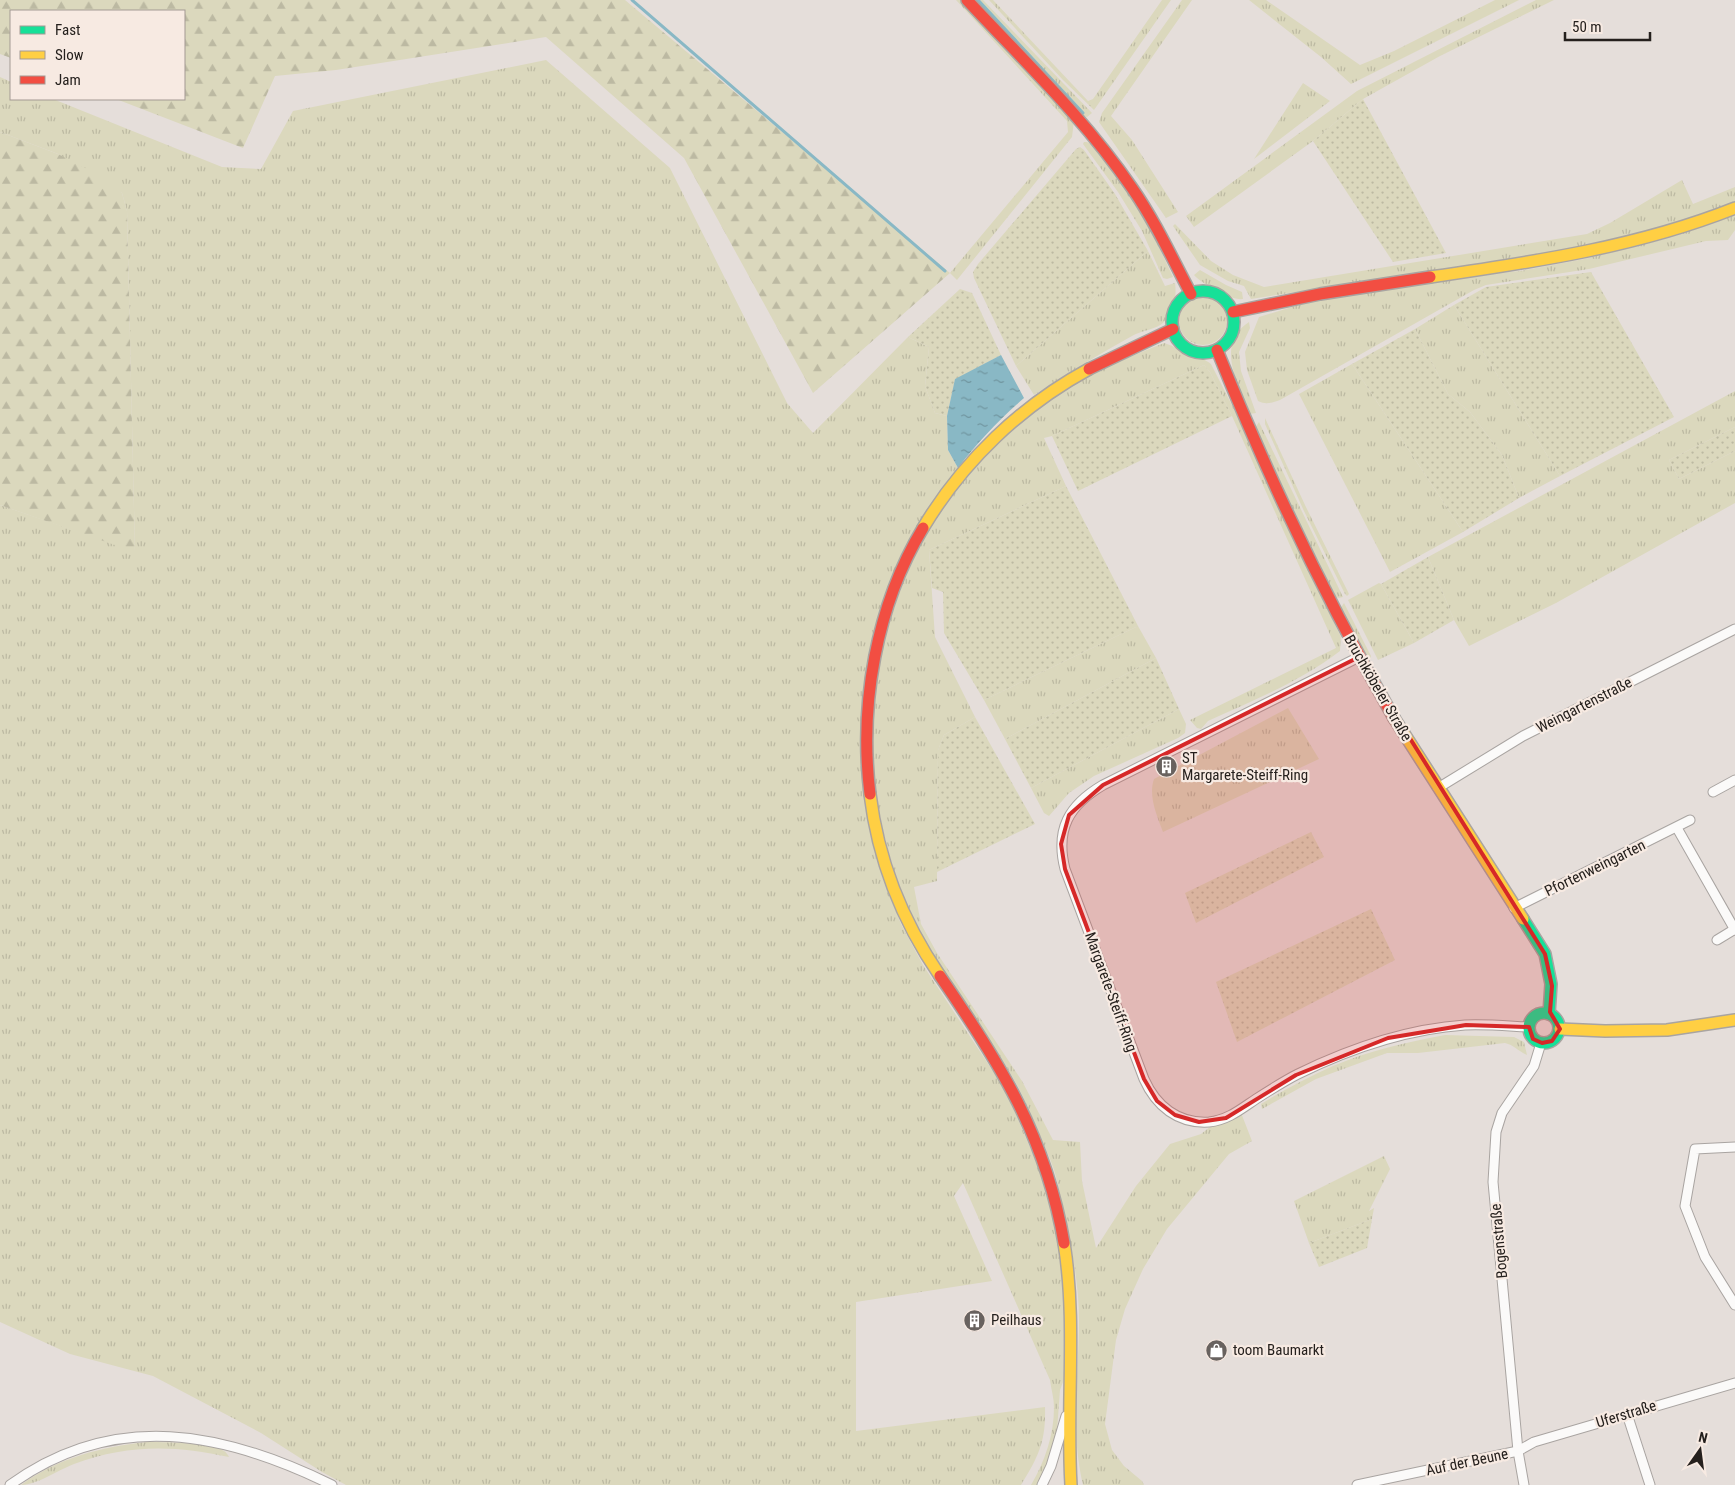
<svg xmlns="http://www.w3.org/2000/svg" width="1735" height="1485" font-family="'Roboto Condensed',sans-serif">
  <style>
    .grass { fill: url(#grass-tufts) }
    .forest { fill: url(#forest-firs) }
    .garden { fill: url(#garden-dots) }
    .water { fill: url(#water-ripples) }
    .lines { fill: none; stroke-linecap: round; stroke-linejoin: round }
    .stream { stroke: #89b8c5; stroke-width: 3 }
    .street-casing { stroke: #a9a4a1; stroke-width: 11 }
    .fast-casing { stroke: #a9a4a1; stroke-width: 14 }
    .slow-casing { stroke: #a9a4a1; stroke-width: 14 }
    .jam-casing { stroke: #a9a4a1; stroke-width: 14 }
    .street { stroke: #fbfaf9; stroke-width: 9 }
    .fast { stroke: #16e098; stroke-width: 11 }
    .slow { stroke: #ffcf43; stroke-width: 11 }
    .jam { stroke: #f24e42; stroke-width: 11 }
    .marked { fill: #d62828; fill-opacity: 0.2; stroke: #d62828; stroke-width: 4; stroke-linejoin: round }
    .labels { text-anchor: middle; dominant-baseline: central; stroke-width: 4.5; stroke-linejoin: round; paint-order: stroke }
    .street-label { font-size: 15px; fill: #25201d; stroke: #f7eae2 }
    .poi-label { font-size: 15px; fill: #25201d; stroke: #f7eae2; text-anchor: start }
  </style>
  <defs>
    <pattern id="grass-tufts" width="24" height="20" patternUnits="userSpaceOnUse" patternTransform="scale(1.25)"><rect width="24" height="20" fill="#dbd8bd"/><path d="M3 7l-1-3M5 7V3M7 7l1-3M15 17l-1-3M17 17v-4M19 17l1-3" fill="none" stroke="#bcb9a2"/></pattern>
    <pattern id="forest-firs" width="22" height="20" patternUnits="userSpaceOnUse" patternTransform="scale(1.25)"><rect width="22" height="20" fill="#dbd8bd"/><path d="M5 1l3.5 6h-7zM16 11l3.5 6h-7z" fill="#bcb9a2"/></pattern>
    <pattern id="garden-dots" width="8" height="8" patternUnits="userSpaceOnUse" patternTransform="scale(1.25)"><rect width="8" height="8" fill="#dbd8bd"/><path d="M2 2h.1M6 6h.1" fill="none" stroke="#bcb9a2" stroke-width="1.8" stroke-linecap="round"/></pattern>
    <pattern id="water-ripples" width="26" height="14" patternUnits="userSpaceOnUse" patternTransform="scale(1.25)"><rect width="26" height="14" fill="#89b8c5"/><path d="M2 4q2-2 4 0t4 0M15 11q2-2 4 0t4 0" fill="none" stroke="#70959f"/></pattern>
  </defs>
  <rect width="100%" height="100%" fill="#e5deda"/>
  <g class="grass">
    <polygon points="956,0 962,0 1074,121 1072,137 957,280 950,273 1068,132 1067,121"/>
    <polygon points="975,0 983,0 1092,113 1087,117 1083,116"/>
    <polygon points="989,0 993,0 1088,101 1093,99 1162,0 1171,0 1094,110 1063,80"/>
    <polygon points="1182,0 1192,0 1111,116 1132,140 1178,212 1166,218 1099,122 1102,113"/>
    <polygon points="1249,0 1266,0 1360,65 1394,51 1495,0 1519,0 1351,84 1321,57"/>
    <polygon points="1536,0 1554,0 1440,56 1363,99 1313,141 1194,227 1186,216 1357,91"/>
    <path d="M 546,60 L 670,168 L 787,403 L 813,433 L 908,337 L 929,347 L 925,386 L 935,413 L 947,416 L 948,450 L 958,468 L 930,508 L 892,578 L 877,622 L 866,678 L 878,859 L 888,891 L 901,924 L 923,965 L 1006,1091 L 1038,1166 L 1050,1207 L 1060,1247 L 1066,1311 L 1065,1377 L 1060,1390 L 1057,1431 L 1049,1465 L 1038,1485 L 1031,1485 C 1045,1461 1054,1435 1054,1407 C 1054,1398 1051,1389 1050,1380 L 963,1183 L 954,1196 L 992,1281 L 856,1302 L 856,1431 L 1045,1407 C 1046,1441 1039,1456 1021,1485 L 346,1485 L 322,1472 L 261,1433 L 153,1376 L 70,1354 L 0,1322 L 0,505 L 135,551 L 127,211 L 122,193 L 58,154 L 0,132 L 0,77 L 11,82 L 11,99 L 53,99 L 222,167 L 261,169 L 293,111 Z"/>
    <polygon points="1303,83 1330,101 1254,159"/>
    <polygon points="1084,142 1087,142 1094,146 1128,192 1152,232 1173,277 1167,279 1163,278 1142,231 1118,192 1083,144"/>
    <polygon points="1682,180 1693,204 1735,187 1735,202 1691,219 1651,231 1581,248 1251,299 1244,286 1228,281 1200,265 1173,226 1175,224 1211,261 1233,275 1264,287 1587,234 1610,223"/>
    <path d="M 1735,214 L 1735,230 L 1728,240 L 1706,241 L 1589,269 L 1486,285 L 1474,290 L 1280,400 C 1271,403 1266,405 1258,401 L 1247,370 L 1245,352 L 1259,317 L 1308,302 L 1486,274 L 1520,271 L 1584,259 L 1661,240 Z"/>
    <path d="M 1148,251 L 1165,286 L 1175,283 C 1177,296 1174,312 1164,322 C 1156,330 1142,330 1132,336 C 1099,354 1066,375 1034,395 L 1016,366 Z"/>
    <path d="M 1200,270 L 1226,285 L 1242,292 L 1243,299 C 1232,301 1202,284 1194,275 Z"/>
    <circle cx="1203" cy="321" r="24"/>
    <polygon points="1454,305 1560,476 1519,498 1502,455 1470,412 1448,394 1415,329"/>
    <path d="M 1249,322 L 1250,328 L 1239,352 L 1241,371 L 1256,413 L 1250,414 C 1239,384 1214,345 1249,322 Z"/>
    <path d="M 1164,343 C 1174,346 1182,351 1192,355 C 1199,358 1205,359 1211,364 L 1237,415 L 1287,526 L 1341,637 L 1340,651 C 1301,681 1253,701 1208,721 L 1201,729 L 1197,728 L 1190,720 L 1336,648 L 1232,416 L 1210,372 L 1204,365 L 1052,436 L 1044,438 L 1066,486 L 929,550 L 935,637 L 975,717 L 944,735 L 938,750 L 937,881 L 914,887 L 921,924 L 937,953 L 1022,1081 L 1053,1140 L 1080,1142 L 1082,1181 L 1096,1248 L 1136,1186 L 1170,1144 L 1201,1134 L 1238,1105 L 1252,1141 L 1229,1154 L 1167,1229 L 1143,1269 L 1125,1309 L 1116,1340 L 1105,1424 L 1112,1450 L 1124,1466 L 1142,1481 L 1144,1485 L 1083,1485 C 1070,1432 1079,1374 1079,1320 C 1079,1282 1071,1245 1063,1209 C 1060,1196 1058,1182 1054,1170 C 1050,1158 1044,1145 1039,1133 C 1032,1117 1025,1100 1017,1085 C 1000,1054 979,1025 959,996 C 944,972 926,950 914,923 C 891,869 874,810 872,750 C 870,685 888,610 917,552 C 947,491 1006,428 1063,391 C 1095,371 1129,357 1164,343 Z"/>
    <polygon points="1352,364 1463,532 1390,572 1299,394"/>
    <polygon points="1735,391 1735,427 1669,460 1679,479 1735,451 1735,503 1556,603 1469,646 1454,620 1428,557"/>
    <polygon points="1265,418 1305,505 1349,594 1347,596 1345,594 1303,509 1265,424"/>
    <polygon points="1259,422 1343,597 1339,598 1335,597 1294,513 1255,428"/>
    <polygon points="1379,583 1381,584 1414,643 1378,660 1348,600"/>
    <polygon points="1344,603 1371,656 1369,661 1367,660 1340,609"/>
    <polygon points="1138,626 1156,658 1005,739 984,700"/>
    <path d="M 1288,708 L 1319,759 L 1163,832 C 1157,816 1148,796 1154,779 Z"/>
    <polygon points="1179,709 1186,724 1185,733 1178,738 1094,776 1069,793 1049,816 1044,813 1031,788"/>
    <path d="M 1445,1035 L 1514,1037 L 1524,1042 L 1527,1055 C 1518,1051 1514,1045 1505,1043 L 1418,1053 L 1387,1053 L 1316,1079 L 1262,1109 L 1261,1104 C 1284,1090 1308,1077 1333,1066 C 1368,1051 1407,1042 1445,1035 Z"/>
    <polygon points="1384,1156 1390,1169 1369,1211 1374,1208 1372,1219 1309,1243 1294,1201"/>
    <path d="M 146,1442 C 162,1442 212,1442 224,1451 C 226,1452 228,1455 229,1457 C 175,1445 127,1444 74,1464 C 58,1470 37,1485 21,1485 C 58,1458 101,1447 146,1442 Z"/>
  </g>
  <g class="forest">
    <polygon points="0,0 625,0 950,273 813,393 684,158 546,37 336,70 275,76 243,148 116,99 184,99 184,11 11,11 11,58 0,54"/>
    <polygon points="0,132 58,154 101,176 122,193 127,211 135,552 0,505"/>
  </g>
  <g class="garden">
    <polygon points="1363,99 1446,253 1393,262 1313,141"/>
    <polygon points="1080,147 1084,150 1115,194 1148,251 1016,366 974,278 973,272 978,264 1076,149"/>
    <polygon points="1591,272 1674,417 1560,476 1454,305 1486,287"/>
    <polygon points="960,289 972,293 1001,355 955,380 947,416 935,413 925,386 929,347 908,337"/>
    <polygon points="1415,329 1448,394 1470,412 1502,455 1519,498 1463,532 1352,364"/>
    <polygon points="1204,365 1210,372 1232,416 1078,491 1052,436"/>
    <polygon points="1735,427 1735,451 1679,479 1669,460"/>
    <polygon points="1066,486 1138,626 984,700 944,633 943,592 932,588 929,550"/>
    <polygon points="1428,557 1454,620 1414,643 1381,584"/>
    <polygon points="1156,658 1179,709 1031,788 1005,739"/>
    <polygon points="975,717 1035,824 937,872 938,750 944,735"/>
    <polygon points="1311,832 1324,857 1196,923 1185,893"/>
    <polygon points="1371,909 1395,960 1237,1042 1216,982"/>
    <polygon points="1372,1219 1367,1248 1319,1267 1309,1243"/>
  </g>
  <path class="water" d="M 1001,355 L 1024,398 C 999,420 978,442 958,468 L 948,450 L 947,416 L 955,379 Z"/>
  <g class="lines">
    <g class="stream">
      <polyline points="632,0 945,271"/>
      <polyline points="978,0 1083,113"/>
    </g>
    <defs>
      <g id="street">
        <path d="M 1359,657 L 1103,785 C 1069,805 1055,829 1065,869 L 1144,1079 C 1156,1106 1178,1124 1209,1122 C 1228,1120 1241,1109 1256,1099 C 1270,1090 1284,1081 1298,1074 C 1351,1048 1406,1029 1465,1025 C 1486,1024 1508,1026 1529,1027"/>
        <polyline points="1438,788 1523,736 1735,629"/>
        <polyline points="1713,792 1735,780"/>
        <polyline points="1677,828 1735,930"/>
        <polyline points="1514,908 1690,820"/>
        <polyline points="1717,940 1735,929"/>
        <polyline points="1735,1147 1695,1149 1685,1206 1705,1257 1735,1305"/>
        <polyline points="1627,1414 1650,1485"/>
        <path d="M 10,1485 C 115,1409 224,1432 332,1485"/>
        <polyline points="1042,1485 1051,1466 1066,1416"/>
        <polyline points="1357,1485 1518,1451 1534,1442 1735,1383"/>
        <polyline points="1524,1485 1518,1451 1493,1182 1496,1132 1502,1113 1534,1066 1541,1043"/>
      </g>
      <g id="fast">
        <circle cx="1203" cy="322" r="31"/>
        <polyline points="1523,919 1545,954 1551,984 1549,1014"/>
        <circle cx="1544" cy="1028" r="15"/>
      </g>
      <g id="slow">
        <path d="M 1430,277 C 1534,262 1637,247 1735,208"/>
        <path d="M 923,528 C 963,461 1021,406 1089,369"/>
        <polyline points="1394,718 1523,919"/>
        <path d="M 870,794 C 878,860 903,922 940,976"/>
        <polyline points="1560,1029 1605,1031 1667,1030 1735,1020"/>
        <path d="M 1064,1243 C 1077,1323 1066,1404 1071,1485"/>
      </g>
      <g id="jam">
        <path d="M 967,0 C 1024,61 1085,119 1132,188 C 1155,221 1172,258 1191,294"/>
        <polyline points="1233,312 1320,294 1430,277"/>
        <path d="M 1217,350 C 1268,477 1326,600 1394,718"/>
        <polyline points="1089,369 1173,329"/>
        <path d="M 870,794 C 859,705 876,606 923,528"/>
        <path d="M 940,976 C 1000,1063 1046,1137 1064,1243"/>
      </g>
    </defs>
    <use href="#street" class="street-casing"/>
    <use href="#fast" class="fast-casing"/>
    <use href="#slow" class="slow-casing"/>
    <use href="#jam" class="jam-casing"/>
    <use href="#street" class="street"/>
    <use href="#fast" class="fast"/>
    <use href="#slow" class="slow"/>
    <use href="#jam" class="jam"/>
  </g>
  <path class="marked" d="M 1359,657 L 1545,954 L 1552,986 L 1550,1012 L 1560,1029 L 1552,1041 L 1542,1043 L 1533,1039 L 1529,1027 L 1466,1025 L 1388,1038 L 1296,1075 L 1226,1118 L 1199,1122 L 1175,1115 L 1157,1101 L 1144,1079 L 1065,869 L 1061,844 L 1069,815 L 1103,785 Z"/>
  <defs>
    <symbol id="building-disc" viewBox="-11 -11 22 22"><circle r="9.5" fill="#68625f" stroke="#f7eae2"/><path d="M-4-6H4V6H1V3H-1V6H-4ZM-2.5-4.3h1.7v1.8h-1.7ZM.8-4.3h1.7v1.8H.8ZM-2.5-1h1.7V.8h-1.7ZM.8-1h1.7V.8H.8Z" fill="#fff"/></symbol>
    <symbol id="shop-disc" viewBox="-11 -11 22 22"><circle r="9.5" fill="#68625f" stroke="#f7eae2"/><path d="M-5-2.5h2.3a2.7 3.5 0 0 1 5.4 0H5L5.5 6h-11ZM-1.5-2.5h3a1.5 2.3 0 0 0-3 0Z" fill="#fff"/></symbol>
  </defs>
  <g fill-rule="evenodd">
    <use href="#building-disc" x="1154" y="754" width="25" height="25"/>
    <use href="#building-disc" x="962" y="1308" width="25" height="25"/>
    <use href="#shop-disc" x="1204" y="1338" width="25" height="25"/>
  </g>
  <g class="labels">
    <g class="street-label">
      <text transform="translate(1378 688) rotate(60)">Bruchköbeler Straße</text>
      <text transform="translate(1584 705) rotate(-27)">Weingartenstraße</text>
      <text transform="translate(1595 868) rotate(-26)">Pfortenweingarten</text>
      <text transform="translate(1111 992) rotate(70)">Margarete-Steiff-Ring</text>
      <text transform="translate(1499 1241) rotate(-95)">Bogenstraße</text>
      <text transform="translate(1626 1414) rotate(-17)">Uferstraße</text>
      <text transform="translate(1467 1462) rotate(-12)">Auf der Beune</text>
    </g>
    <g class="poi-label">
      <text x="1182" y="758">ST<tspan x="1182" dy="17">Margarete-Steiff-Ring</tspan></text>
      <text x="991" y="1320">Peilhaus</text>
      <text x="1233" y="1350">toom Baumarkt</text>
    </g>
  </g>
  <rect x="10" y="10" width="175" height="90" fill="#f7eae2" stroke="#a39993"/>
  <rect x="20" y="26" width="25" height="8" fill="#16e098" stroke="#a39993"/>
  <text x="55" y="35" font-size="15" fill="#25201d">Fast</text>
  <rect x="20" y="51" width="25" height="8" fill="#ffcf43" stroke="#a39993"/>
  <text x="55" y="60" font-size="15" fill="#25201d">Slow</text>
  <rect x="20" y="76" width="25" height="8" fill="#f24e42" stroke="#a39993"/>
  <text x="55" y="85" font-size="15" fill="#25201d">Jam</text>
  <g transform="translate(1700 1450) rotate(14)" stroke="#f7eae2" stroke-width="4" paint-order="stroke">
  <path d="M0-4L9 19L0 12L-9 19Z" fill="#25201d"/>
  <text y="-8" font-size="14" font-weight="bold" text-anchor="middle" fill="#25201d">N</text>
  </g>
  <path d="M1565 32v8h85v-8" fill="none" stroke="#25201d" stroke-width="2.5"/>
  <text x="1572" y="32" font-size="15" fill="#25201d" stroke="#f7eae2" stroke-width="4" paint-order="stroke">50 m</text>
</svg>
